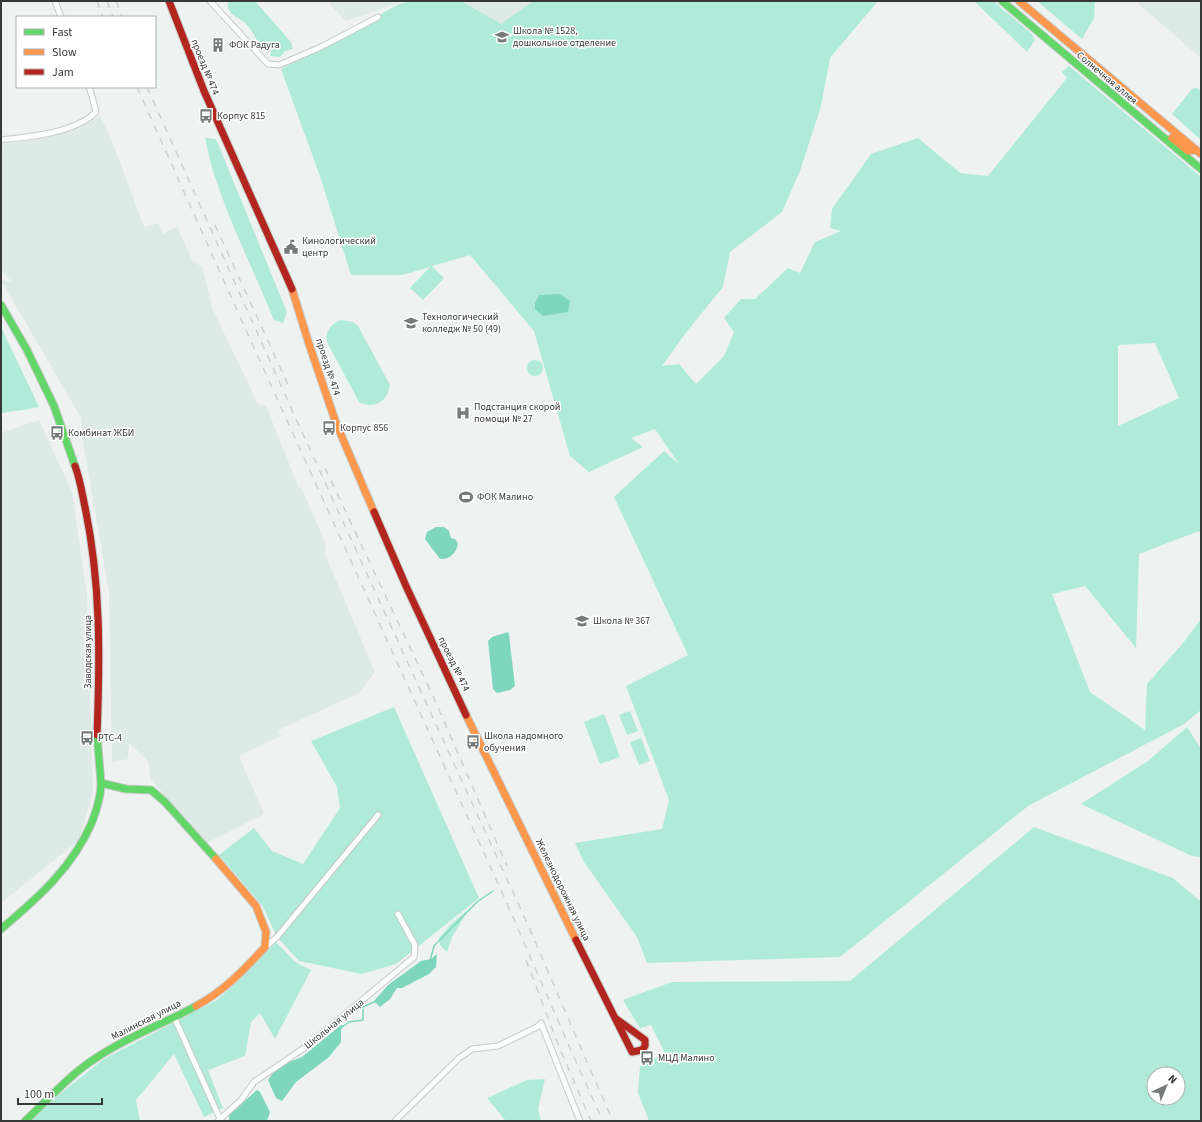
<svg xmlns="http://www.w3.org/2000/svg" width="1202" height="1122" font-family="'Source Sans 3',sans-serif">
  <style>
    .built { fill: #ddeae5 }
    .green { fill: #afebd8; fill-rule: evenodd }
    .water { fill: #7ed7bd }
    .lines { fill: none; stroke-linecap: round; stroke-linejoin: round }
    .stream { stroke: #7ed7bd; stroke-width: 1.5 }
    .street-casing { stroke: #c6cac9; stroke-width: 7 }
    .fast-casing { stroke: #c6cac9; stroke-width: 9 }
    .slow-casing { stroke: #c6cac9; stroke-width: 9 }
    .jam-casing { stroke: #c6cac9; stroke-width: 9 }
    .street { stroke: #fcfdfd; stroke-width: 5 }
    .fast { stroke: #63d668; stroke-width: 7 }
    .slow { stroke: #ff974d; stroke-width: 7 }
    .jam { stroke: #b3261e; stroke-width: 7 }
    .rail { stroke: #cecfcf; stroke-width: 1.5; stroke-dasharray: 7 7; stroke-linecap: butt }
    .labels { text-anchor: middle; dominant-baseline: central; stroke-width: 3; stroke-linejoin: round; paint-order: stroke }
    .poi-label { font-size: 10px; fill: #353938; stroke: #fff; text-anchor: start }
    .street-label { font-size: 10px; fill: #353938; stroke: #fff }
  </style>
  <rect width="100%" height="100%" fill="#eef3f1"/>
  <g class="built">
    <polygon points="327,1 403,1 346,21"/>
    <polygon points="439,1 549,1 509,50"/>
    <polygon points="1135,1 1201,1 1201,58"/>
    <polygon points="100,116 112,141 144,227 158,223 163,234 177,226 192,260 203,268 212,308 258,404 266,406 299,488 302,489 326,545 325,554 375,672 359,693 278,730 281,736 239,756 264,814 207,843 155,784 153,780 151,780 148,761 129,743 128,759 112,762 109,592 82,436 81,418 1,280 12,282 1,270 1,145 43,138 86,124"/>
    <polygon points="39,420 72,492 87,595 93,792 79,840 1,903 1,433"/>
  </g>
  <g class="green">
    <path d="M 228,1 L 255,1 L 291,42 L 293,49 L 285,51 L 280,57 L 270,56 L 271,49 L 264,49 C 256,41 253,30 244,22 C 238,17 233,17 229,10 C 227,7 228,4 228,1 Z"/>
    <path d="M 413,1 L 461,1 L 501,24 L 533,1 L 878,1 L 830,58 L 821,106 L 800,171 L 782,212 L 730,252 L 723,287 L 688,330 L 662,366 L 679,364 L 696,384 L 724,356 L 734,332 L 724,318 L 741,299 L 755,299 L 788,268 L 800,273 L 815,242 L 841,231 L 830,228 L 832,209 L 871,154 L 918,138 L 960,173 L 988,176 L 1067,78 L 1062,72 L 1069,66 L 1201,177 L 1201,534 L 1199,531 L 1139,554 L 1136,648 L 1085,586 L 1052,594 L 1090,692 L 1145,730 L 1147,684 L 1183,643 L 1201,619 L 1201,710 L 1184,724 L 1028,806 L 840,957 L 647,963 L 637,937 L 584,862 L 575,843 L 662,829 L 669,800 L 626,686 L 688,655 L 614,497 L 664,451 L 679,464 L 655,429 L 631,438 L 643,447 L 589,472 L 570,456 L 534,331 L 470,255 L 432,266 L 444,278 L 423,300 L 410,288 L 430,267 L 402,275 L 351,275 L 321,179 L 281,69 L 399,4 ZM 1155,343 L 1179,398 L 1118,426 L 1118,345 Z"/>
    <polygon points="974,1 993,1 1032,34 1035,40 1027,52"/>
    <polygon points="1037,1 1095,1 1094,18 1082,39"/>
    <polygon points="1196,88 1199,89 1201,92 1201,140 1172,114 1192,89"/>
    <path d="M 205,138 L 216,139 L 287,312 L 283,323 L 274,320 C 254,271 230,224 214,174 C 210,162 208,150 205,138 Z"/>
    <path d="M 341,320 L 353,322 L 358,326 L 390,385 C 388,401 374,410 359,402 L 327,342 C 325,331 331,324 341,320 Z"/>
    <polygon points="1,327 39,407 30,409 1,413"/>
    <circle cx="535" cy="368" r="8"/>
    <polygon points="394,707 479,898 396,964 362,974 299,961 277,937 262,905 219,855 254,828 272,851 303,864 340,808 337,787 311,741"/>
    <polygon points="630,711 638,731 627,735 619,715"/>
    <polygon points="604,714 620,757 600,764 584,722"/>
    <polygon points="1187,727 1201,749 1201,857 1192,856 1081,804 1148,761"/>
    <polygon points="641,738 650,761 639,765 630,742"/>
    <path d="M 1034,827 L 1173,878 L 1201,902 L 1201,1121 L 649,1121 L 638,1093 L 640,1066 L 665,1053 L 651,1025 L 640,1028 L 623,1000 L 672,982 L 850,981 ZM 1154,1074 L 1178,1074 L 1178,1098 L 1154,1098 Z"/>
    <polygon points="468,910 452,937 447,952 440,945 439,938 452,923"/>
    <polygon points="276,942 295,962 311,970 275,1039 260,1013 251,1022 245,1056 208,1070 223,1108 204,1117 174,1054 136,1100 140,1121 30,1121 60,1094 104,1059 217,1000 237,982"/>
    <polygon points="545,1079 538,1109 541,1121 506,1121 487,1098 527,1080"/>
  </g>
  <g class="water">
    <polygon points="560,294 570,301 568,312 543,316 535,309 535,303 539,295"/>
    <path d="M 436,527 L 444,527 L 449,531 L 451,538 L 455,539 L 458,543 C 457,553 449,560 440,559 L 425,539 L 427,532 Z"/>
    <polygon points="508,632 509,635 515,686 510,690 497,693 493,689 488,641 492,637"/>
    <polygon points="437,954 436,967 429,974 402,988 397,988 390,999 380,1007 374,1001 388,985 421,961 431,959"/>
    <polygon points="341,1025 343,1025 341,1030 341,1042 329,1057 296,1082 282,1101 276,1098 268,1080 275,1070 289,1062 302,1057"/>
    <polygon points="257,1090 260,1092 270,1112 267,1121 229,1121 229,1115"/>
  </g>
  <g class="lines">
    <g class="stream">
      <polyline points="430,961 434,946 477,902 493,891"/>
      <polyline points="342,1027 349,1022 363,1020 363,1007 376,1001"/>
    </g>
    <defs>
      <g id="street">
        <polyline points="55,1 61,17"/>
        <polyline points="210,1 268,64 279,65 321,47 378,17"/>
        <path d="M 1,140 C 29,137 75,133 96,112 L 92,96 L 89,87"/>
        <polyline points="265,947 277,937 378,815"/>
        <polyline points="174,1017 221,1121"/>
        <polyline points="218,1121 241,1100 254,1082 307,1046 414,957 415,945 398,914"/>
        <polyline points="395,1121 459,1058 472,1049 498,1046 537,1027 541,1023 580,1121"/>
      </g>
      <g id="fast">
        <polyline points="1002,1 1201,169"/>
        <polyline points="1,305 27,350 54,406 75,466"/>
        <polyline points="97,735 101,783 126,789 151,790 165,802 216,859"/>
        <path d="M 1,929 C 38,898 73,867 92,822 C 97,809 101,797 101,783"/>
        <path d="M 25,1121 C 48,1100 69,1075 96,1058 C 127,1037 163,1024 196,1006"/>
      </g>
      <g id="slow">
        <polyline points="1019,1 1201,154"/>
        <polyline points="1172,138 1188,151 1196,150"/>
        <polyline points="292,289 309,344 336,423 374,512"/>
        <polyline points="466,715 576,940"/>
        <path d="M 196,1006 C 224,991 244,970 265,947 L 266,932 L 256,906 L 216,859"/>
      </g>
      <g id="jam">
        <polyline points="169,1 204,91 292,289"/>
        <path d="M 75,466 C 80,479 82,493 85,507 C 101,584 100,658 97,735"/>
        <polyline points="374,512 406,586 466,715"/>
        <polyline points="576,940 632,1052 642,1050 645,1046 645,1040 615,1018"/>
      </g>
    </defs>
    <use href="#street" class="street-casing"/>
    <use href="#fast" class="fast-casing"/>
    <use href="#slow" class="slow-casing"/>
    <use href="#jam" class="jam-casing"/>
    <use href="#street" class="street"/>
    <use href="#fast" class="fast"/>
    <use href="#slow" class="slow"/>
    <use href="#jam" class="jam"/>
    <g class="rail">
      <polyline points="97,1 103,17"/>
      <polyline points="107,1 113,17"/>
      <polyline points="116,1 122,17"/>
      <polyline points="137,87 254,348 509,908 572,1053 603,1121"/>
      <polyline points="147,87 296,419 528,925 590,1069 613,1121"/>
      <polyline points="215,225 289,387"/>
      <polyline points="325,468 433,696 507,866"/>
      <polyline points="526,960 560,1049 591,1121"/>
    </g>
  </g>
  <defs>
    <symbol id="school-bare" viewBox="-9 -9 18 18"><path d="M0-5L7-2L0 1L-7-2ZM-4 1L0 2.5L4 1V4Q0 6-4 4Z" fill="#767a79" stroke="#fff" stroke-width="2.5" paint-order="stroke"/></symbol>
    <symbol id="building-bare" viewBox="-9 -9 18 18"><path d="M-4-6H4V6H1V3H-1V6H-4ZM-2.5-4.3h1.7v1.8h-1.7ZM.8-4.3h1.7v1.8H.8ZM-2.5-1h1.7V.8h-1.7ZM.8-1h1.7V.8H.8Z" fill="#767a79" stroke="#fff" stroke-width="2.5" paint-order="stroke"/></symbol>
    <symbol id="bus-bare" viewBox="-9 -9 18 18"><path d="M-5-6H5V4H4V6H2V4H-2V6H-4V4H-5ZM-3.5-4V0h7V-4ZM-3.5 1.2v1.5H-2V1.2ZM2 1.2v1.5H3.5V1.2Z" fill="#767a79" stroke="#fff" stroke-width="2.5" paint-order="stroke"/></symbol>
    <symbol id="civic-bare" viewBox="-9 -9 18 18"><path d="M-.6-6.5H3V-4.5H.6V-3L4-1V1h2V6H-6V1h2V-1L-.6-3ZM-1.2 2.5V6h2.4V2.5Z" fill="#767a79" stroke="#fff" stroke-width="2.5" paint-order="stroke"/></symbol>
    <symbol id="university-bare" viewBox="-9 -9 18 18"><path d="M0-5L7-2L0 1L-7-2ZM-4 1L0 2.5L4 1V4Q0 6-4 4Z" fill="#767a79" stroke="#fff" stroke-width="2.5" paint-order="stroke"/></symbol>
    <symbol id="hospital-bare" viewBox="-9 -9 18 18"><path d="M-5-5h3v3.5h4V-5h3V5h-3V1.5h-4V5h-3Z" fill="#767a79" stroke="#fff" stroke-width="2.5" paint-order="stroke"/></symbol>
    <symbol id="stadium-bare" viewBox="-9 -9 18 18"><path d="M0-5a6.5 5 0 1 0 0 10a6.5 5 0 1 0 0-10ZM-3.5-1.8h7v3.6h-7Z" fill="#767a79" stroke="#fff" stroke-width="2.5" paint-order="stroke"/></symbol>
  </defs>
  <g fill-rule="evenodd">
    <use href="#school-bare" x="492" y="27" width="20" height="20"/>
    <use href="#building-bare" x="208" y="35" width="20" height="20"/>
    <use href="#bus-bare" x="196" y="106" width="20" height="20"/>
    <use href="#civic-bare" x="281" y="237" width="20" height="20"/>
    <use href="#university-bare" x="401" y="313" width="20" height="20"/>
    <use href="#hospital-bare" x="453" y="403" width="20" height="20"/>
    <use href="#bus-bare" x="319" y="418" width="20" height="20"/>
    <use href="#bus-bare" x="47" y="423" width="20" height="20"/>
    <use href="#stadium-bare" x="456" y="487" width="20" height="20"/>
    <use href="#school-bare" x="572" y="611" width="20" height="20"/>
    <use href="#bus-bare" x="77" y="728" width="20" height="20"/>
    <use href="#bus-bare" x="463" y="732" width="20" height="20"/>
    <use href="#bus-bare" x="637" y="1048" width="20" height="20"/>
  </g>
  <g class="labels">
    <g class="poi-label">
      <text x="513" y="31">Школа № 1528,<tspan x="513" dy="12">дошкольное отделение</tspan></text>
      <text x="229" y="45">ФОК Радуга</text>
      <text x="217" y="116">Корпус 815</text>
      <text x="302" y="241">Кинологический<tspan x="302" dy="12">центр</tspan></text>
      <text x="422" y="317">Технологический<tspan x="422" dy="12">колледж № 50 (49)</tspan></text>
      <text x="474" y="407">Подстанция скорой<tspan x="474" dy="12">помощи № 27</tspan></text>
      <text x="340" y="428">Корпус 856</text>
      <text x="68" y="433">Комбинат ЖБИ</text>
      <text x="477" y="497">ФОК Малино</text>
      <text x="593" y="621">Школа № 367</text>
      <text x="484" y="736">Школа надомного<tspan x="484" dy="12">обучения</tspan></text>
      <text x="98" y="738">РТС-4</text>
      <text x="658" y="1058">МЦД Малино</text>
    </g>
    <g class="street-label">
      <text transform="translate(205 67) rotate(68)">проезд № 474</text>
      <text transform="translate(1107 78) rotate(40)">Солнечная аллея</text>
      <text transform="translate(328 367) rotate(72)">проезд № 474</text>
      <text transform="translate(88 652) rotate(-90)">Заводская улица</text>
      <text transform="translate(454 664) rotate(64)">проезд № 474</text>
      <text transform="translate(563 890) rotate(64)">Железнодорожная улица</text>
      <text transform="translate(146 1020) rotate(-27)">Малинская улица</text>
      <text transform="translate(334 1024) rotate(-39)">Школьная улица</text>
    </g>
  </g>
  <rect width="1202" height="1122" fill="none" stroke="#353938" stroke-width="4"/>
  <rect x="16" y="16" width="140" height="72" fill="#ffffff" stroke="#aeb0af"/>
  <rect x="24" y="29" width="20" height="6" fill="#63d668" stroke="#aeb0af"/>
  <text x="52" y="36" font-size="12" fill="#353938">Fast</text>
  <rect x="24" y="49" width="20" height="6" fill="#ff974d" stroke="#aeb0af"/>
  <text x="52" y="56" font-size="12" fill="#353938">Slow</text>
  <rect x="24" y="69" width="20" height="6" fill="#b3261e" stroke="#aeb0af"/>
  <text x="52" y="76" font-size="12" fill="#353938">Jam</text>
  <g transform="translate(1166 1086) rotate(44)"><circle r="19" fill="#ffffff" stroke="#aeb0af"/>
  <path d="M0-3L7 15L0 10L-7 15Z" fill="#767a79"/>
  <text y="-6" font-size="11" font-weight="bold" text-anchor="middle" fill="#353938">N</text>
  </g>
  <path d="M18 1098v6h84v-6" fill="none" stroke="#353938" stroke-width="2"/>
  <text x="24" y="1098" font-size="12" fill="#353938" stroke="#ffffff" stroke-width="3" paint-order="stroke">100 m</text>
</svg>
